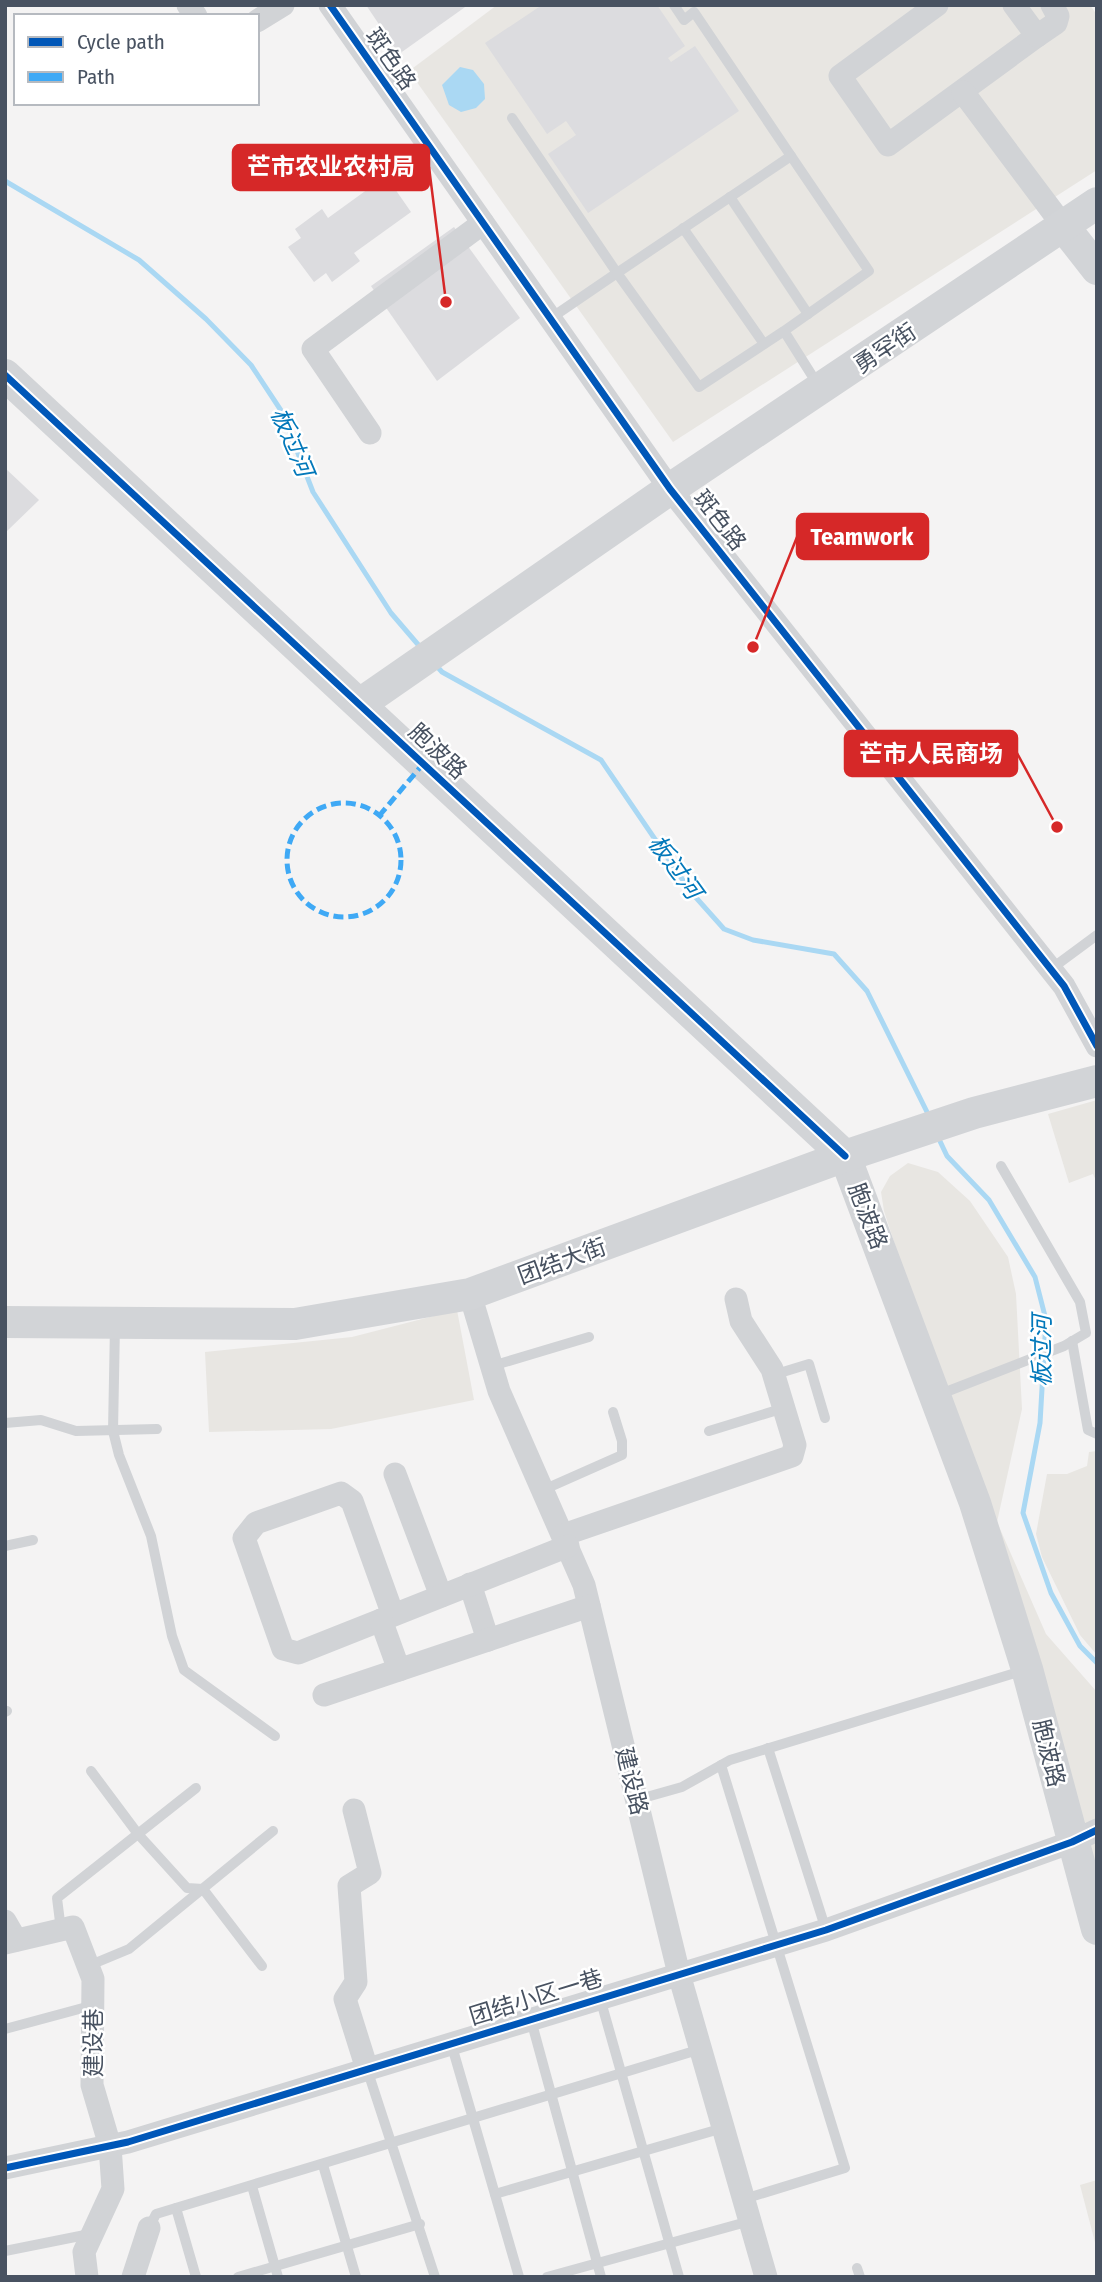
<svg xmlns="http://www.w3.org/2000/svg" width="1102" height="2282" font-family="'Fira Sans Condensed','Noto Sans SC',sans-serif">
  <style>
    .commercial { fill: #e8e6e2 }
    .water { fill: #aad8f3 }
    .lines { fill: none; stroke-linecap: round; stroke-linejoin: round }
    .stream { stroke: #aad8f3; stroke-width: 5 }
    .building { fill: #dcdcdf }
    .lane { stroke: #d1d3d6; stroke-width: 10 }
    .street { stroke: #d1d3d6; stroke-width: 23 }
    .secondary { stroke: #d2d4d7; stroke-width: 32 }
    .quiet { stroke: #3fa9f5; stroke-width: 5; stroke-dasharray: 10 5; stroke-linecap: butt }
    .cycleway-casing { stroke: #fff; stroke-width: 11 }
    .cycleway { stroke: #0057b8; stroke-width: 7 }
    .labels { text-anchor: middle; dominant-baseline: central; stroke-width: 5; stroke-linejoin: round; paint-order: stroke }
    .street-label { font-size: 23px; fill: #485261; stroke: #fff }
    .water-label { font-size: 24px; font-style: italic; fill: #0278ba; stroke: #fff }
    .leader { fill: none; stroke: #d62828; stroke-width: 2.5 }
    .callout-dot { fill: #d62828; stroke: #fff; stroke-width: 2.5 }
    .callout { fill: #d62828; stroke: #d62828; stroke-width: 2.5 }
    .callout-label { font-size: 24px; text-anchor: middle; font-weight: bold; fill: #fff }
  </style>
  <rect width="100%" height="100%" fill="#f4f3f3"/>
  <g class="commercial">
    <polygon points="497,5 1090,5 1097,15 1097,170 673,442 409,71"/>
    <polygon points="1097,1100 1097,1183 1093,1174 1069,1183 1048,1114"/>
    <polygon points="908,1163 938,1172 970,1201 1008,1257 1016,1294 1022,1409 997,1522 1046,1634 1097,1692 1097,1868 884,1211 881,1192 890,1176"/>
    <polygon points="457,1310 474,1400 331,1429 209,1432 205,1352 352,1337"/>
    <polygon points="1097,1451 1097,1655 1080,1635 1042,1557 1036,1534 1047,1474 1067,1474 1087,1466 1089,1452"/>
    <polygon points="1097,2180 1097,2250 1080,2185"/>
  </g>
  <polygon class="water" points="460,67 473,70 484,84 485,99 476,108 461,112 449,105 442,85"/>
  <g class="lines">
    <g class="stream">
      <polyline points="5,181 139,260 206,319 251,365 282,412 313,492 391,613 421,648"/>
      <polyline points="434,663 442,672 601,760 691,892 724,929 753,940 834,954 867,991 930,1118"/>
      <polyline points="938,1137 947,1156 989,1200 1035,1277 1046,1320 1040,1423 1023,1513 1051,1593 1080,1646 1097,1663"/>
    </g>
  </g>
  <g class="building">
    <polygon points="366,5 468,5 399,54"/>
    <polygon points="542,5 657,5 685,46 668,58 671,62 695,46 739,111 588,213 548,154 576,135 566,121 547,134 485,43"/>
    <polygon points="386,176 411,212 354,253 360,261 332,282 326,273 314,282 288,247 301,238 295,229 322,209 328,218"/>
    <polygon points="454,227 520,318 437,381 371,286"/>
    <polygon points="5,468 39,500 5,533"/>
  </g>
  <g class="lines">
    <g class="lane">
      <polyline points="674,5 684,20 694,12 791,156"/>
      <polyline points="512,118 617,273 551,318"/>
      <polyline points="730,197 808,314"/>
      <polyline points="683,228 764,344"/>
      <polyline points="784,331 699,387 617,273 791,156 869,271 784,331 818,385"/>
      <polyline points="1051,969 1097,935"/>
      <polyline points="115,1325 113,1431 119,1455 151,1536 172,1636 184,1670 275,1736"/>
      <polyline points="1072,1341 1088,1430 1097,1434"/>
      <polyline points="492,1366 589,1337"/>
      <polyline points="773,1375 809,1364 825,1418"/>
      <polyline points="938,1395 1064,1346 1086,1333 1080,1302 1001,1166"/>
      <polyline points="5,1423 41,1420 76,1431 157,1429"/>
      <polyline points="709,1431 784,1408"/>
      <polyline points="543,1490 622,1455 622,1441 613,1412"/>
      <polyline points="5,1546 33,1540"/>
      <polyline points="5,1712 7,1711"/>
      <polyline points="768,1748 826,1930"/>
      <polyline points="721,1765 845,2168 744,2199"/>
      <polyline points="91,1771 138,1834 187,1888 203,1889 262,1966"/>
      <polyline points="636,1800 682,1787 730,1760 1025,1670"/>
      <polyline points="61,1930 57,1898 196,1788"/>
      <polyline points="88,1966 129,1949 273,1831"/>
      <polyline points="600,1998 679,2277"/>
      <polyline points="531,2020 601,2277"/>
      <polyline points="5,2029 94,2005"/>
      <polyline points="451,2043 519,2277"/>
      <polyline points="367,2069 435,2277"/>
      <polyline points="323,2165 356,2277"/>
      <polyline points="252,2186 278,2277"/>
      <polyline points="495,2194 723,2128"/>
      <polyline points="176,2208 196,2277"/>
      <polyline points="149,2228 156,2214 701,2049"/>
      <polyline points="5,2251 90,2234"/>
      <polyline points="857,2268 860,2277"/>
      <polyline points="238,2277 420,2224"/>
      <polyline points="547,2277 750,2221"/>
    </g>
    <g class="street">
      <polyline points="188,5 196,16"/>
      <polyline points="330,5 670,489 1064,986 1097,1046"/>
      <polyline points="937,5 840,76 888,145 1037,36 1014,5"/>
      <polyline points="257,21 283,5"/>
      <polyline points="1037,36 1056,23 1058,16 1052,5"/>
      <polyline points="963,92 1064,227"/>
      <polyline points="370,433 313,349 483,223"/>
      <polyline points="470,1294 499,1391 584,1585 679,1974 766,2277"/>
      <polyline points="395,1474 441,1596"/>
      <polyline points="563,1535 792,1456 795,1445 772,1369 741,1321 736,1299"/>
      <polyline points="470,1584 488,1640"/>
      <polyline points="393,1615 352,1501 341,1493 256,1523 244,1538 283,1649 298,1653 568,1546"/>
      <polyline points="381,1620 399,1670"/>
      <polyline points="324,1695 589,1606"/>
      <polyline points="354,1810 370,1873 349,1886 356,1982 345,1999 367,2069"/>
      <polyline points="5,1921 16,1940"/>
      <polyline points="5,1943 73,1927 93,1979 92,2085 110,2146 113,2189 84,2252 87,2277"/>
      <polyline points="5,2168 128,2142 826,1930 1072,1842 1097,1830"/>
      <polyline points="133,2277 149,2228"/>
    </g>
    <g class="secondary">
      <polyline points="1064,227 1097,269"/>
      <polyline points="5,375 845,1156 975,1503 1027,1669 1097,1929"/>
      <polyline points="360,704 670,489 1097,203"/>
      <polyline points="5,1322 295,1324 470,1294 845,1156 974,1113 1097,1081"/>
    </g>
    <g class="quiet">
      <circle cx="344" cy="860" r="57"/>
      <polyline points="379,816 423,764"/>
    </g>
    <defs>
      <g id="cycleway">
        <polyline points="330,5 670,489 1064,986 1097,1046"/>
        <polyline points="5,375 845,1156"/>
        <polyline points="5,2168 128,2142 826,1930 1072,1842 1097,1830"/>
      </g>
    </defs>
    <use href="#cycleway" class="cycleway-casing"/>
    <use href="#cycleway" class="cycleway"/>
  </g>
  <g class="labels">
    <g class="street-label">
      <text transform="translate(391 59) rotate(55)">斑色路</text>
      <text transform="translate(885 348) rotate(-34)">勇罕街</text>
      <text transform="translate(720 520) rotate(52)">斑色路</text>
      <text transform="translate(438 751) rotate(43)">胞波路</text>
      <text transform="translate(868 1216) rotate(69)">胞波路</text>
      <text transform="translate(562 1261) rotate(-20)">团结大街</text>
      <text transform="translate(1049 1753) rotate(76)">胞波路</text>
      <text transform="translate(632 1781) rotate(76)">建设路</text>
      <text transform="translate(536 1997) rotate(-17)">团结小区一巷</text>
      <text transform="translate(93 2043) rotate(-90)">建设巷</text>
    </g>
    <g class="water-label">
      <text transform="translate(292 442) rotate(67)">板过河</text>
      <text transform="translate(675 867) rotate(54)">板过河</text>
      <text transform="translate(1042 1351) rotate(-90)">板过河</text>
    </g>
  </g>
  <path class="leader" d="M446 302L429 167M753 647L797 537M1057 827L1017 753"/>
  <g class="callout-dot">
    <circle cx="446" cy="302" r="7"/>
    <circle cx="753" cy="647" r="7"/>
    <circle cx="1057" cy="827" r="7"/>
  </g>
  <g class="callout">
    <rect x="233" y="145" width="196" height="45" rx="7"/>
    <rect x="797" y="514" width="131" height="45" rx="7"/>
    <rect x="845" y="731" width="172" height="45" rx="7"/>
  </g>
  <g class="callout-label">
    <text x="331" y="175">芒市农业农村局</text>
    <text x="862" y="545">Teamwork</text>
    <text x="931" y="762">芒市人民商场</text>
  </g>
  <rect width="1102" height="2282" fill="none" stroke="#485261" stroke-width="14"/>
  <rect x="14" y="14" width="245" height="91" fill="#ffffff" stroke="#b6bac0" stroke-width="2"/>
  <rect x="28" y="37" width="35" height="10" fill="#0057b8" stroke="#b6bac0" stroke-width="2"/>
  <text x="77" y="49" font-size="21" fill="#485261">Cycle path</text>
  <rect x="28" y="72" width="35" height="10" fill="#3fa9f5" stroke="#b6bac0" stroke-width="2"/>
  <text x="77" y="84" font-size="21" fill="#485261">Path</text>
</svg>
